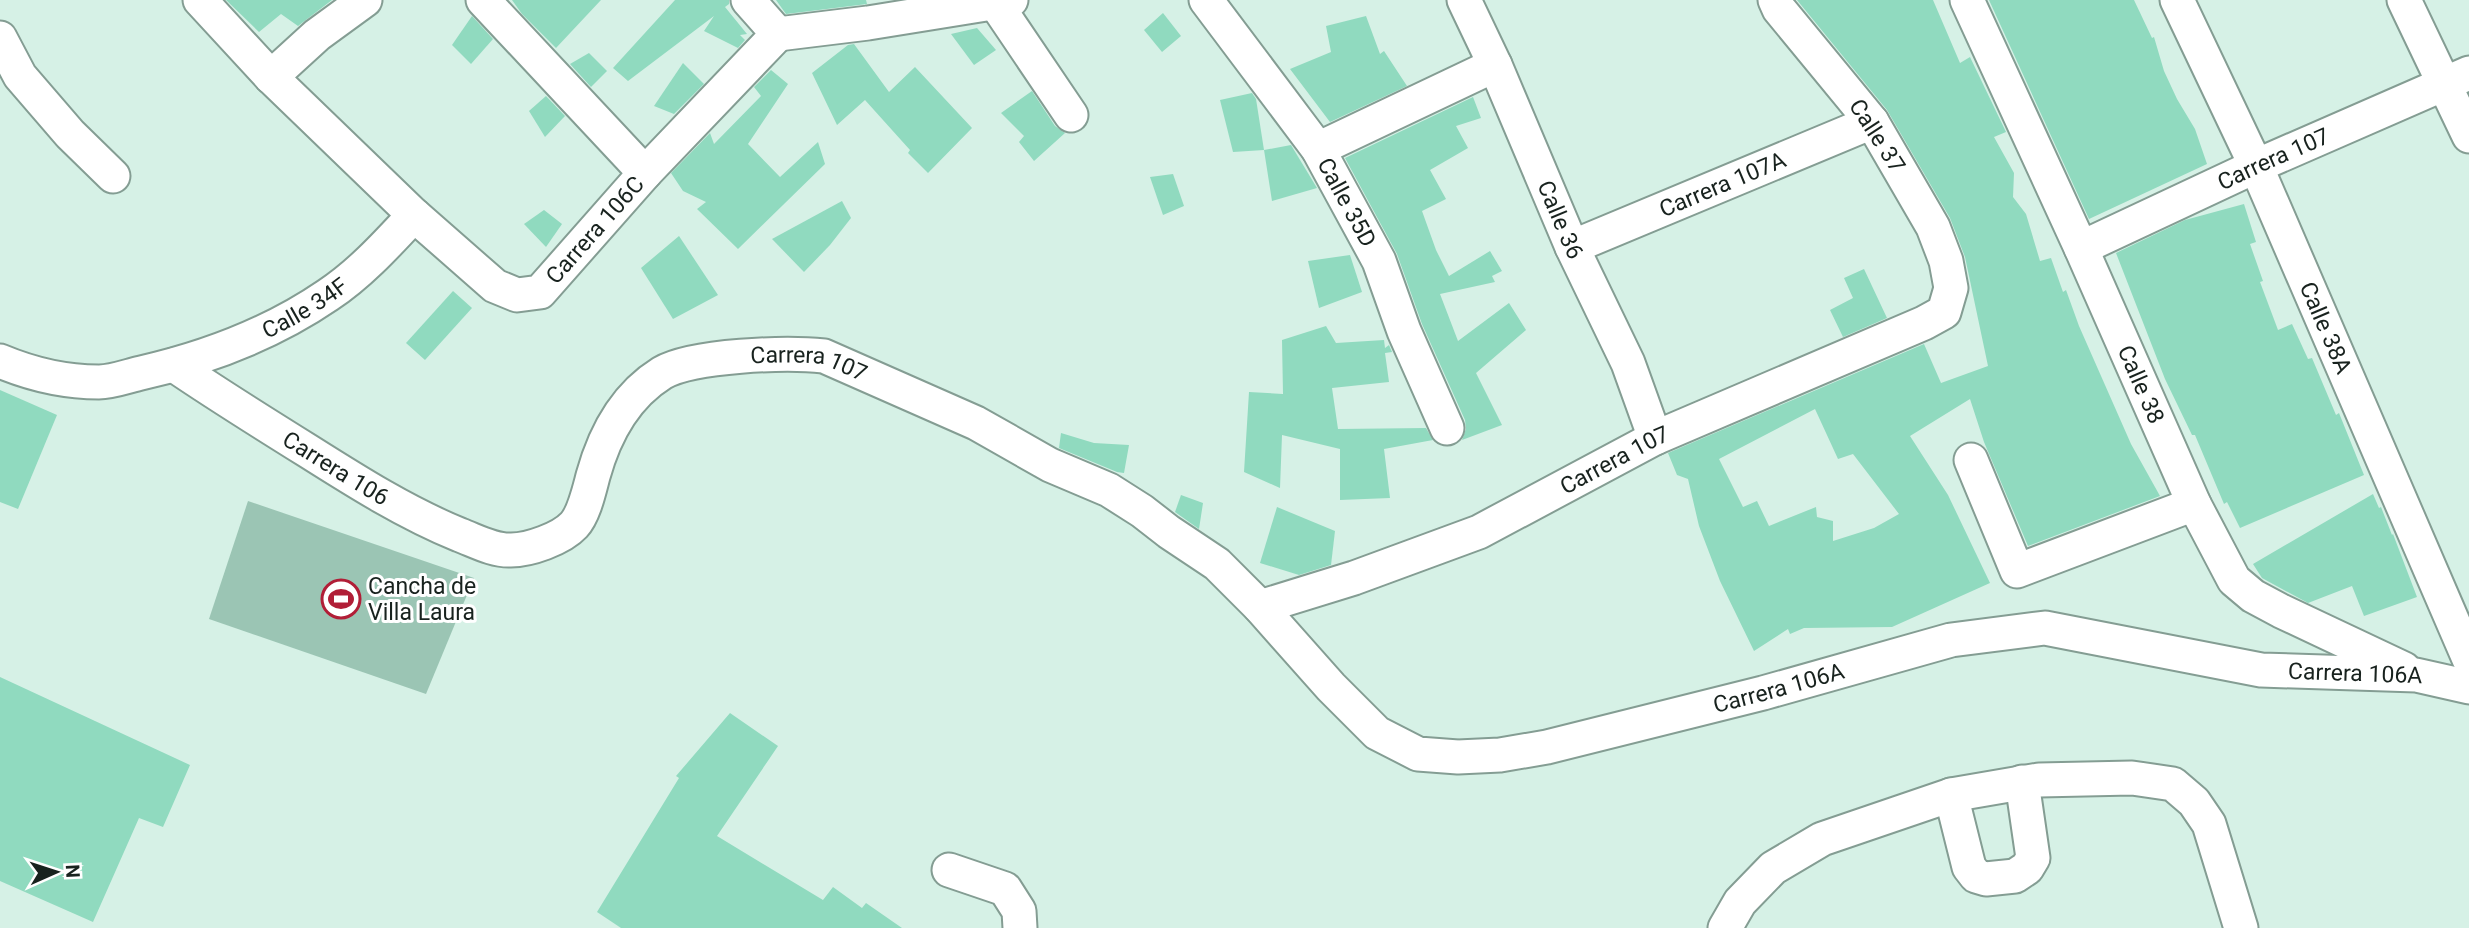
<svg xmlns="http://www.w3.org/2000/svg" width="2469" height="928" font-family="Roboto,sans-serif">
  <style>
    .green { fill: #9bc5b4 }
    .building { fill: #90dabf; fill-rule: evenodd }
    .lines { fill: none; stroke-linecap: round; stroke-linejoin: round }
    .minor-casing { stroke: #849d93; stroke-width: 37 }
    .minor { stroke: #fff; stroke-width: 33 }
    .labels { text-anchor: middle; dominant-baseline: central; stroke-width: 6; stroke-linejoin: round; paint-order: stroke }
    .street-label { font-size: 23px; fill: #18221e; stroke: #fff }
    .poi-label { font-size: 23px; fill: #18221e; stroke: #fff; text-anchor: start }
  </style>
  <rect width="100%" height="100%" fill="#d6f1e6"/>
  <polygon class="green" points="248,501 474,578 426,694 209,619"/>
  <g class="building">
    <polygon points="226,0 332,0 298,26 281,14 259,32"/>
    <polygon points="512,0 601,0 556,48 522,14"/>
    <polygon points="675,0 729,0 729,4 725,7 747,34 740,35 745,40 738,48 704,31 714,16 628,81 613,68"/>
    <polygon points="776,0 866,0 867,4 786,14"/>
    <path d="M 1797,0 L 1933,0 L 1960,63 L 1970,57 L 2006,132 L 1994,137 L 2014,173 L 2013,197 L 2026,214 L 2040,261 L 2051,258 L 2063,292 L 2066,290 L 2079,326 L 2131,444 L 2160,496 L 2028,546 L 1984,442 L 1970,399 L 1910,436 L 1948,495 L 1990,583 L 1892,627 L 1804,628 L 1790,634 L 1788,629 L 1754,651 L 1720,581 L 1699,526 L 1688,479 L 1677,475 L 1668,453 L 1924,344 L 1941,383 L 1988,366 L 1965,257 L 1950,218 L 1887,110 ZM 1815,409 L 1838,459 L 1853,454 L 1899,514 L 1874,528 L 1833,541 L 1833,521 L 1817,517 L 1816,507 L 1769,526 L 1757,501 L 1743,507 L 1719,459 Z"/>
    <polygon points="1989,0 2134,0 2152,38 2154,37 2164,71 2177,99 2195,129 2207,164 2089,219"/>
    <polygon points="1163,13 1181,36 1162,52 1144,30"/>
    <polygon points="472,16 493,39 471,64 452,45"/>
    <polygon points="1366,16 1380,54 1384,51 1407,86 1330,122 1290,69 1331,52 1326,26"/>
    <polygon points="977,28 996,50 974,65 951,34"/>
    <polygon points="854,44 889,92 915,67 972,128 928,173 908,153 910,150 865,100 837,125 812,73 848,45"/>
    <polygon points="589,53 607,71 591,87 570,64"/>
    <polygon points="683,63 704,84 674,114 654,106"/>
    <polygon points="771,70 788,84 748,144 780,177 818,142 825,164 738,249 697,209 706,202 683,191 671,173 710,133 714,144 761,96 754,87"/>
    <polygon points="1032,91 1055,126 1065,133 1034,161 1019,142 1024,136 1001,113"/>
    <polygon points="1252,93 1256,99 1264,150 1233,152 1220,100"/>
    <polygon points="546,96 565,116 545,137 529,111"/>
    <polygon points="1473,97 1481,118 1456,126 1468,148 1430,170 1446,199 1422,211 1436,250 1449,276 1490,251 1502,271 1492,276 1495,282 1440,294 1458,341 1509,303 1526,330 1476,373 1502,425 1462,440 1466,429 1465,420 1422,324 1397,254 1345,158"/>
    <polygon points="1291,145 1317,188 1272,201 1264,150"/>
    <polygon points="1173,174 1184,206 1163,215 1150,177"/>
    <polygon points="842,201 851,218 830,245 804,272 772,239"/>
    <polygon points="2244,204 2256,242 2250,244 2263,281 2260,282 2278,330 2292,324 2308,359 2312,358 2336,415 2339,413 2364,475 2240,528 2227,502 2224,504 2195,435 2192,435 2165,379 2116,253 2185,220"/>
    <polygon points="544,210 562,224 546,247 524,224"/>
    <polygon points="679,236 718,295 673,319 641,268"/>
    <polygon points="1350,255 1362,292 1319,308 1308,261"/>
    <polygon points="1864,269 1887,318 1843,337 1830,310 1853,298 1844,278"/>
    <polygon points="453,291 472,308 425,360 406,343"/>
    <polygon points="1326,326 1336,343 1384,340 1385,348 1389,345 1392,352 1385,353 1389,382 1332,388 1338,429 1426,428 1433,440 1384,449 1390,498 1340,500 1340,449 1282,435 1280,488 1244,472 1249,392 1283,394 1282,340"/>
    <polygon points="0,390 57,415 18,509 0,502"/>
    <polygon points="1061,433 1094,443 1129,445 1124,473 1117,472 1059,448"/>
    <polygon points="2373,494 2379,508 2381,507 2392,535 2393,534 2417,597 2364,616 2352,586 2308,603 2262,578 2253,564"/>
    <polygon points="1181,495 1203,503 1199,529 1175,512"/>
    <polygon points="1277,507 1335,531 1331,565 1299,575 1260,563"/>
    <polygon points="0,677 190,765 163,827 139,818 93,922 0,881"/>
    <polygon points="730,713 778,746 717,836 823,900 833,887 862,908 866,903 902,928 621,928 597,912 679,778 676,776"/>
  </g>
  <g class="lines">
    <defs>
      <g id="minor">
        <path id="s1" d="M 200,0 L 271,77 L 414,215 L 495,286 L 517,295 L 540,292 L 645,173 L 778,34"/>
        <polyline points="483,0 645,173"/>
        <polyline points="748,0 778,34"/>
        <path id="s2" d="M 1206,0 L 1318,149 L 1379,261 L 1404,331 L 1447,428"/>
        <path id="s3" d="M 1464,0 L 1495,65 L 1572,247 L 1628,363 L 1655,438"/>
        <path id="s4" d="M 1967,0 L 2081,248 L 2194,504 L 2234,580 L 2253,596 L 2281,611 L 2404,669"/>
        <path id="s5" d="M 2177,0 L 2256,166 L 2469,659"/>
        <polyline points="2404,0 2469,136"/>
        <polyline points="996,4 1071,115"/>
        <polyline points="778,34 868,23 1011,0"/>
        <polyline points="0,38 20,76 70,134 113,176"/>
        <polyline points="271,77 317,35 365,0"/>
        <polyline points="1318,149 1495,65"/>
        <path id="s6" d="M 1572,247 L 1872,122"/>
        <path id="s7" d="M 2081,248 L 2256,166 L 2469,73"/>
        <path id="s8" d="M 0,361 C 31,374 65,382 99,382 C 112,382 128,376 141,373 C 207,358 271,334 328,295 C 360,274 388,243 414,215"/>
        <path id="s9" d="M 174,365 C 218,395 263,423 308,451 C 357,482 406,513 460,535 C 476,541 494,551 511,550 C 529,550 561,539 574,525 C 584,514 589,491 593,476 C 604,436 625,396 662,373 C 693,355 787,352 824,356 L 976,423 L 1050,465 L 1109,490 L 1142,511 L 1169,532 L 1217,564 L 1260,607 L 1331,687 L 1377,733 L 1418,754 L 1458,757 L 1500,755 L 1547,747 L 1763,693 L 1951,640 L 2045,628 L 2261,670 L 2416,675 L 2469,687"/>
        <polyline points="1971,460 2017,571 2194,504"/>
        <path id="s10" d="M 1260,607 L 1354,578 L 1479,532 L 1655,438 L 1924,323 L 1944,312 L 1951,288 L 1946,261 L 1933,227 L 1872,122 L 1779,9 L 1775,0"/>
        <polyline points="1951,795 1969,867 1976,876 1986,879 2015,876 2027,868 2033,858 2022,782"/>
        <polyline points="949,870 1005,889 1019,911 1020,928"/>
        <polyline points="1725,928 1740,902 1773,868 1822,839 1951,795 2039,780 2132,778 2173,784 2194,802 2209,824 2241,928"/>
      </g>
    </defs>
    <use href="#minor" class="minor-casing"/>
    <use href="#minor" class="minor"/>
  </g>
  <defs>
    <symbol id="stadium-ring" viewBox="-11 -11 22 22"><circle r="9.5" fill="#fff" stroke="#b11e37" stroke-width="1.5"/><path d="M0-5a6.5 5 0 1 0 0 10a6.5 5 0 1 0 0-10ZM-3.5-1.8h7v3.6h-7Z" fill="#b11e37"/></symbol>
  </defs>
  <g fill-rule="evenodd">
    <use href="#stadium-ring" x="319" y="577" width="44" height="44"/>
  </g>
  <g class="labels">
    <g class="street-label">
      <text transform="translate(1877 136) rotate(57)">Calle 37</text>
      <text stroke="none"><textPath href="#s7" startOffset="212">Carrera 107</textPath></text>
      <text stroke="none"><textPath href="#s6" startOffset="163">Carrera 107A</textPath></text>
      <text stroke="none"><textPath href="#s2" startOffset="247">Calle 35D</textPath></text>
      <text stroke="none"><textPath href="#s3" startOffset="240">Calle 36</textPath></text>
      <text stroke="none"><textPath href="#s1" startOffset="541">Carrera 106C</textPath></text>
      <text stroke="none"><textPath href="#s8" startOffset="322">Calle 34F</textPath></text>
      <text stroke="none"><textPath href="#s5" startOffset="360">Calle 38A</textPath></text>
      <text stroke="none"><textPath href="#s9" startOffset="786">Carrera 107</textPath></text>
      <text stroke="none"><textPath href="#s4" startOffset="422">Calle 38</textPath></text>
      <text stroke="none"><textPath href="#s10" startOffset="385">Carrera 107</textPath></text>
      <text stroke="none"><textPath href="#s9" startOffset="192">Carrera 106</textPath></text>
      <text stroke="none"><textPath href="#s9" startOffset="2482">Carrera 106A</textPath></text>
      <text stroke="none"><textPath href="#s9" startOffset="1894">Carrera 106A</textPath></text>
    </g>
    <g class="poi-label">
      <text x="368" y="586">Cancha de<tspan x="368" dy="26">Villa Laura</tspan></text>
    </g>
  </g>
  <g transform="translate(56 872) rotate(87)" stroke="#ffffff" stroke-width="5" paint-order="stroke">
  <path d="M0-5L12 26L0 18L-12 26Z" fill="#18221e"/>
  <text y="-10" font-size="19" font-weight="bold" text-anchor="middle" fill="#18221e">N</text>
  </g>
</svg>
